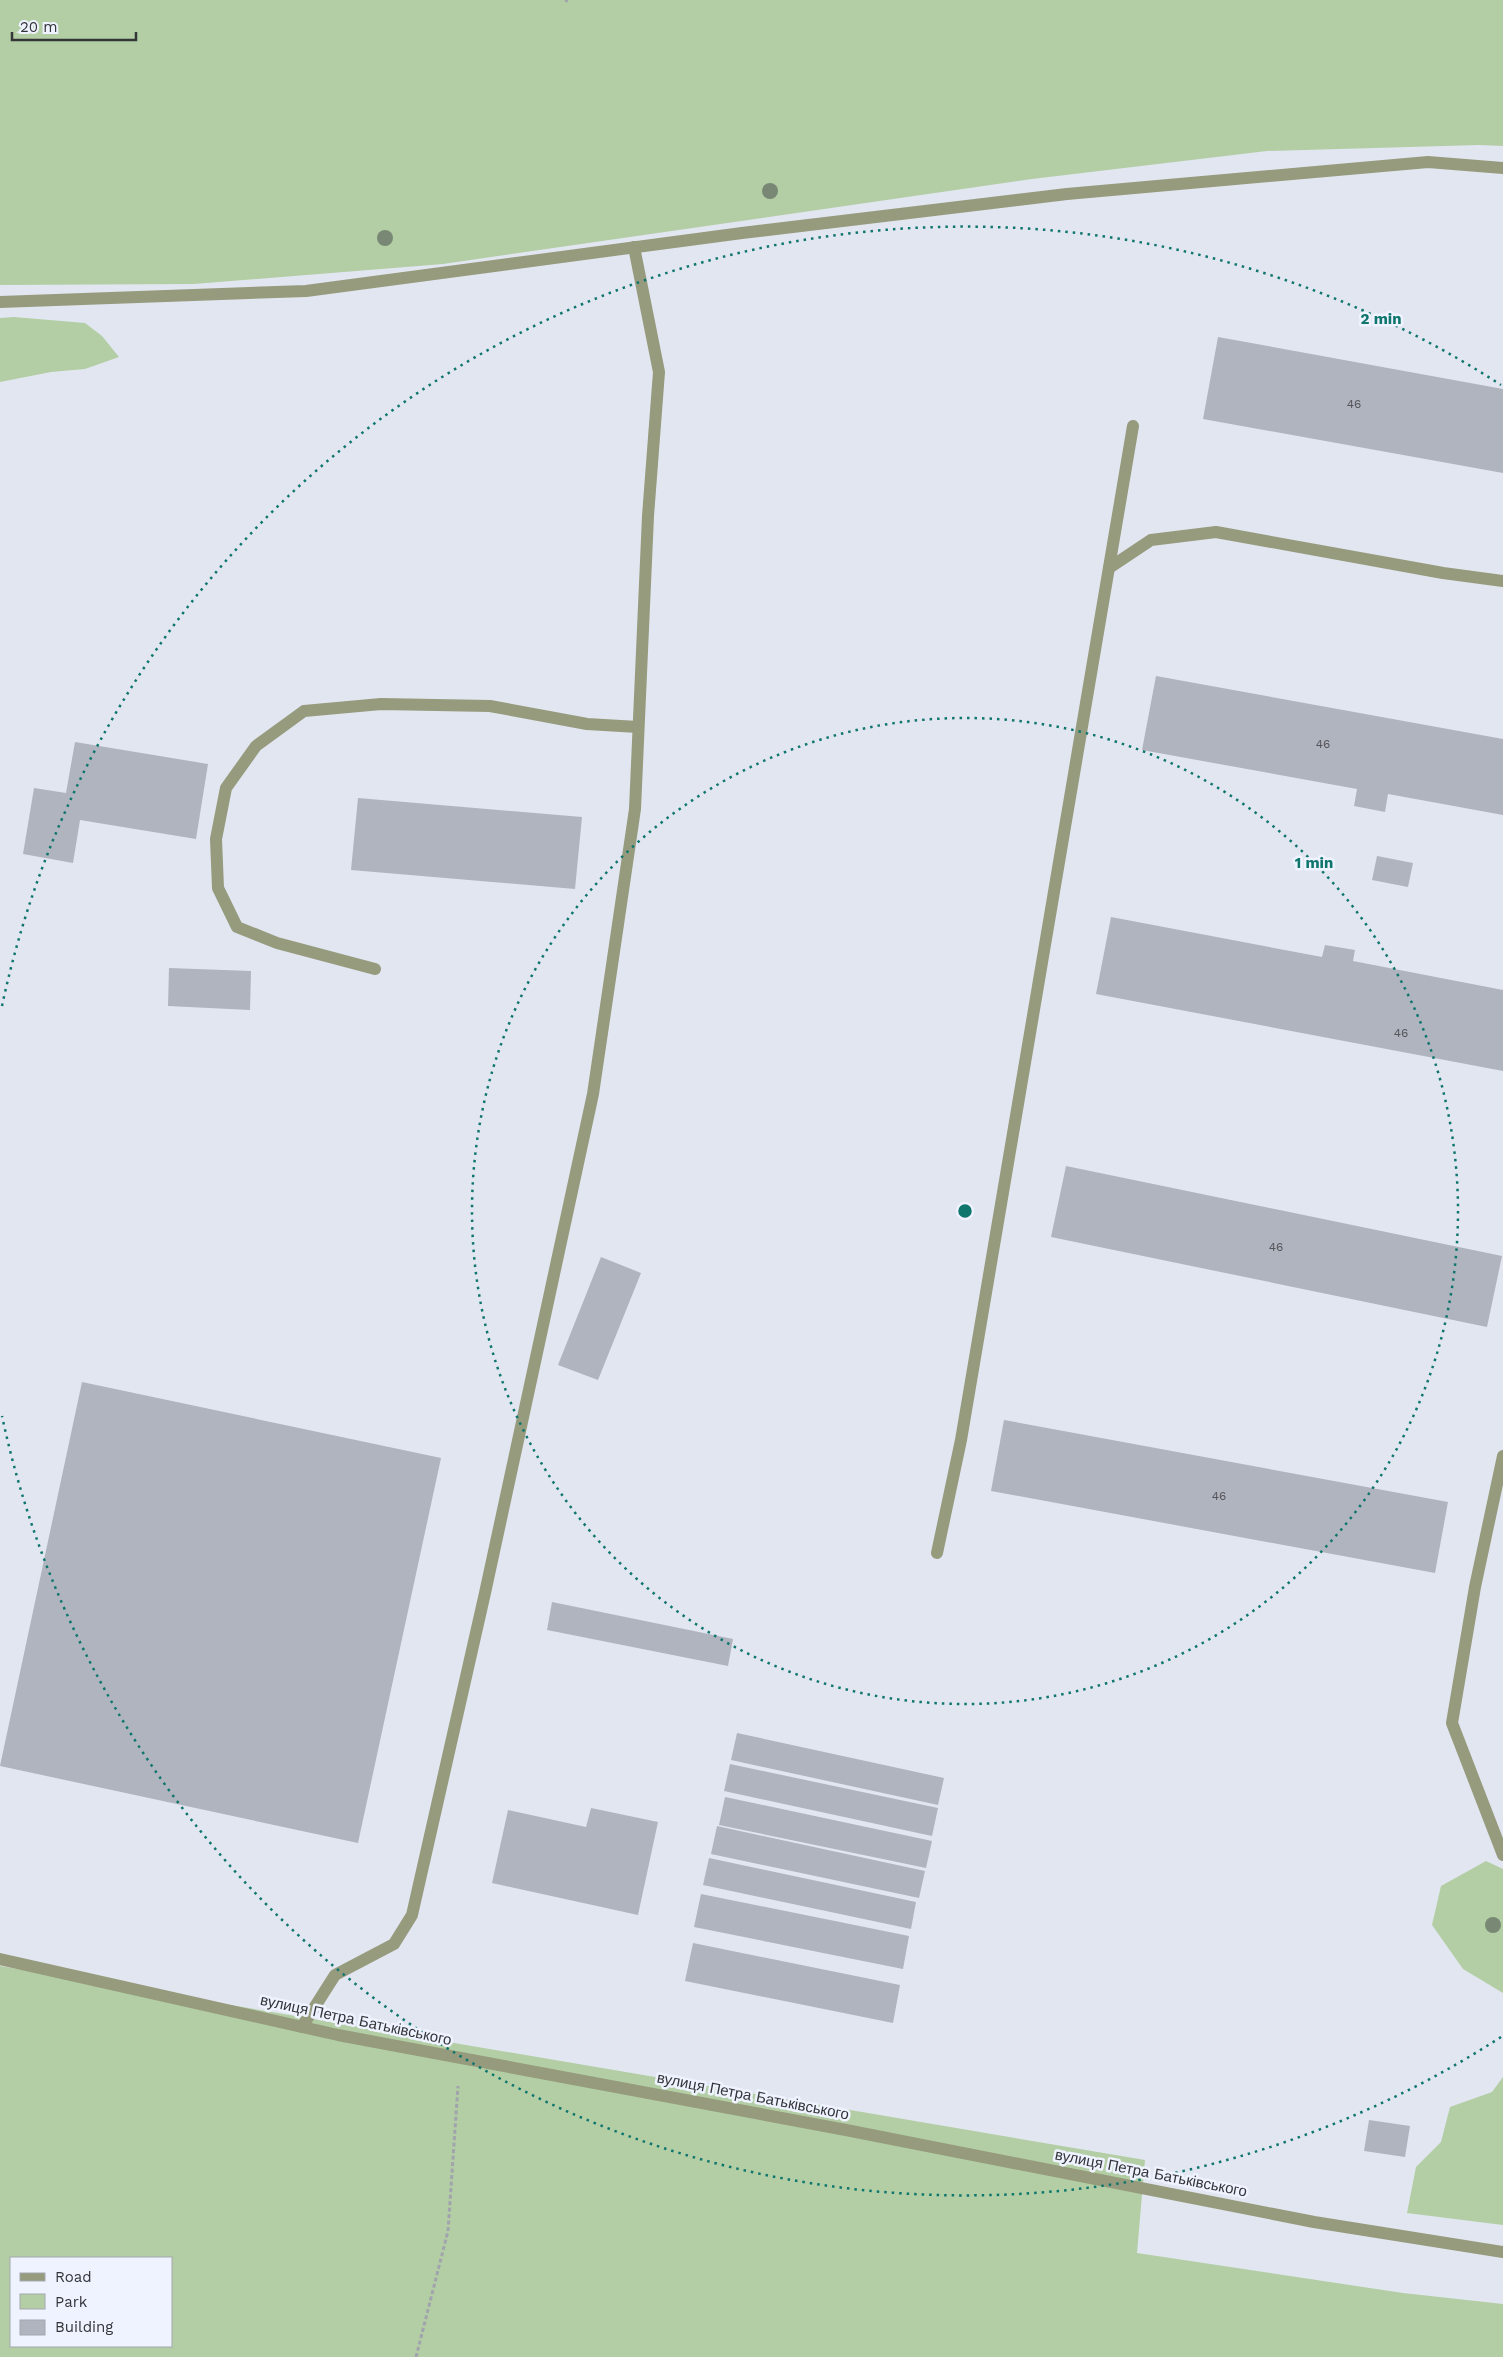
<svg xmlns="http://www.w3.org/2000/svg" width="1503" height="2357" font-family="'Work Sans',sans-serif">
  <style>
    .green { fill: #b3cea5; fill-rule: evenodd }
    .building { fill: #b0b4be }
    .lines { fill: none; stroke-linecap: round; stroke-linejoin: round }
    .path { stroke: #a1a4ac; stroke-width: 3; stroke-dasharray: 4 2.5; stroke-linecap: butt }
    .minor { stroke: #959b7c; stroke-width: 12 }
    .tree { fill: #788875 }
    .ring { fill: none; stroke: #0f766e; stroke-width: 2.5; stroke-dasharray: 2.5 5 }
    .labels { text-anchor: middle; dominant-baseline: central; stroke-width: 5; stroke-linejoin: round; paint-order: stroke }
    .number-label { font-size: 12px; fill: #53555a }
    .street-label { font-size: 15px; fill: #343539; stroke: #eff3ff }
    .centre { fill: #0f766e; stroke: #eff3ff; stroke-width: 2.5 }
    .ring-label { font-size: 15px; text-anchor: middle; font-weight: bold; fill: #0f766e; stroke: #eff3ff; stroke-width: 5; stroke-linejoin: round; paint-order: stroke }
  </style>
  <rect width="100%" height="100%" fill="#e2e6f1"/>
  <g class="green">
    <polygon points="0,0 1503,0 1503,146 1479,145 1267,151 1032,179 443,264 194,284 0,285"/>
    <polygon points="14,317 85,323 102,336 119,357 85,369 51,372 0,382 0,318"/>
    <polygon points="1486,1861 1503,1869 1503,1993 1463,1969 1432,1925 1441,1886"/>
    <path d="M 0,1966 L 1145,2160 L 1137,2253 L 1403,2293 L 1503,2304 L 1503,2357 L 0,2357 ZM 11,2258 L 171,2258 L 171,2346 L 11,2346 Z"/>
    <polygon points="1503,2077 1503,2225 1407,2213 1416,2167 1441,2142 1450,2107 1492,2092"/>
  </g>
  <g class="building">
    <polygon points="1218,337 1503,389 1503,473 1203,419"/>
    <polygon points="1156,676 1503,739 1503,815 1388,794 1385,812 1354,806 1357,789 1142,750"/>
    <polygon points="75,742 208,764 196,839 80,820 73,863 23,854 34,788 66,793"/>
    <polygon points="358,798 582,817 575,889 351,870"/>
    <polygon points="1377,856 1413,863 1408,887 1372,880"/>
    <polygon points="1111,917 1322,957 1325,945 1355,950 1353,961 1503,990 1503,1071 1096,994"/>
    <polygon points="169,968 251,971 250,1010 168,1006"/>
    <polygon points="1066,1166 1502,1256 1487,1327 1051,1237"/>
    <polygon points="601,1257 641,1273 598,1380 558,1365"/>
    <polygon points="82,1382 441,1458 358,1843 0,1766"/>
    <polygon points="1004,1420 1448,1502 1435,1573 991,1491"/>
    <polygon points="552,1602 733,1639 728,1666 547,1630"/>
    <polygon points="737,1733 944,1778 938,1805 731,1760"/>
    <polygon points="730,1764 938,1808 932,1836 724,1791"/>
    <polygon points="725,1797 932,1841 926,1868 719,1825"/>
    <polygon points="591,1808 658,1822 638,1915 492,1883 508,1810 586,1827"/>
    <polygon points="717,1826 925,1871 919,1898 711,1854"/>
    <polygon points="709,1858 916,1902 911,1929 703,1885"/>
    <polygon points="701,1894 909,1936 903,1969 694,1927"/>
    <polygon points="693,1943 900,1985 893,2023 685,1981"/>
    <polygon points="1369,2120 1410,2126 1405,2157 1364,2151"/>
  </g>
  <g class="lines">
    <g class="path">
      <polyline points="565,0 568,1"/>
      <polyline points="416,2357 448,2231 458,2086"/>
    </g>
    <g class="minor">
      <polyline points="0,302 306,291 742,233 1067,194 1428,162 1503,168"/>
      <polyline points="1109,568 1151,540 1216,532 1443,573 1503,581"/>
      <polyline points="375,969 277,943 237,927 218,888 216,839 226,788 256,746 304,711 381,704 490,706 587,724 638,727"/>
      <polyline points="1503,1456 1475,1587 1452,1723 1503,1855"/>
      <polyline points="937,1553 961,1440 1133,426"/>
      <polyline points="0,1959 338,2035 846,2130 1314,2222 1503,2252"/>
      <polyline points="302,2027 335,1975 394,1944 412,1915 485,1593 593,1094 635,809 648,516 659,372 634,247"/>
    </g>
  </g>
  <g class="tree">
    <circle cx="770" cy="191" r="8"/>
    <circle cx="385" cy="238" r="8"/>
    <circle cx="1493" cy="1925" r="8"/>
  </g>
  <g class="ring">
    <circle cx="965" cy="1211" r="493"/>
    <path d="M1501 2037A985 985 0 0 1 2 1416M2 1006A985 985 0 0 1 1501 385"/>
  </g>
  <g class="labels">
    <g class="number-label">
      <text x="1354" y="404">46</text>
      <text x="1323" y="744">46</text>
      <text x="1401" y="1033">46</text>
      <text x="1276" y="1247">46</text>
      <text x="1219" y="1496">46</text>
    </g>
    <g class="street-label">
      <text transform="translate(356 2020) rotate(12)">вулиця Петра Батьківського</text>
      <text transform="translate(753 2096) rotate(11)">вулиця Петра Батьківського</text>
      <text transform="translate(1151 2173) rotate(11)">вулиця Петра Батьківського</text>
    </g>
  </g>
  <circle cx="965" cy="1211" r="8" class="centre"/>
  <g class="ring-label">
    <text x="1381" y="324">2 min</text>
    <text x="1314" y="868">1 min</text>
  </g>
  <rect x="10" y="2257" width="162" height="90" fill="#eff3ff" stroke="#a4a7b0"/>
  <rect x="20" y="2273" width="25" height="8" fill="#959b7c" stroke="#a4a7b0"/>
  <text x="55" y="2282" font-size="15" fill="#343539">Road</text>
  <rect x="20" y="2294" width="25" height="15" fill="#b3cea5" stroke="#a4a7b0"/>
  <text x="55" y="2307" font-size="15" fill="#343539">Park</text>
  <rect x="20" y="2320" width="25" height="15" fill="#b0b4be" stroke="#a4a7b0"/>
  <text x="55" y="2332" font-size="15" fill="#343539">Building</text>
  <path d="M12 32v8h124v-8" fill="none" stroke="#343539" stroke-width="2.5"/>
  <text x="20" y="32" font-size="15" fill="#343539" stroke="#eff3ff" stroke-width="4" paint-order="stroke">20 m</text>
</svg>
